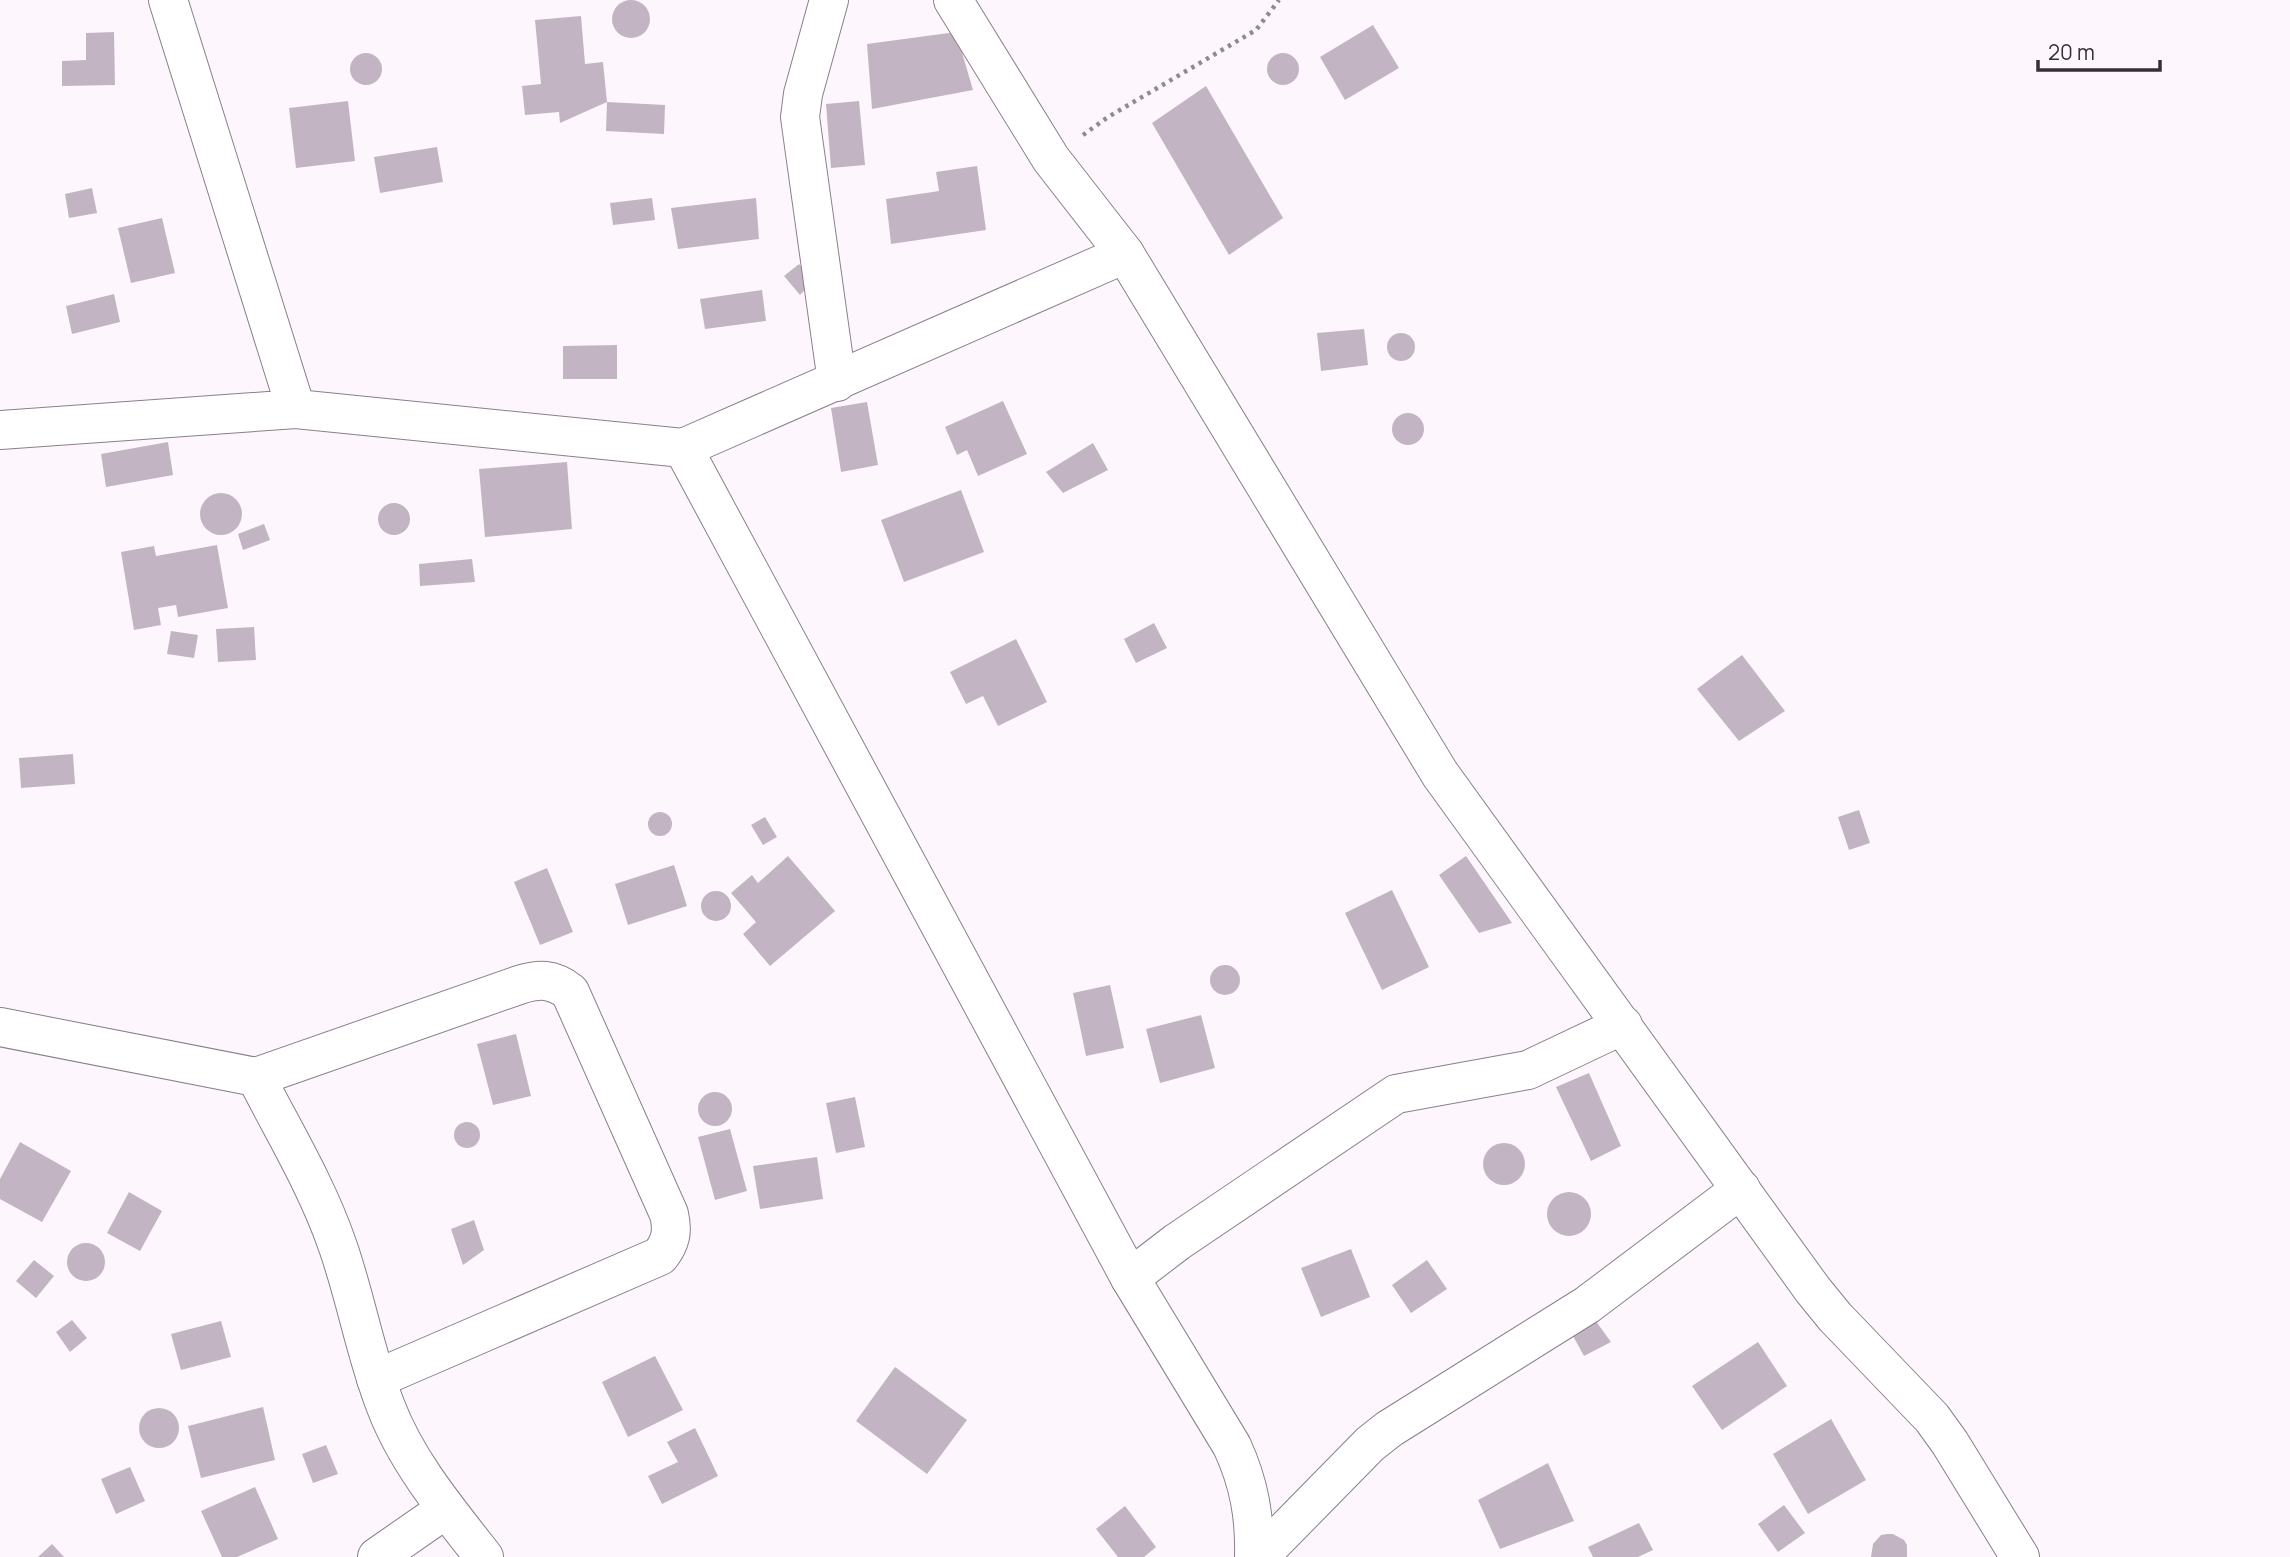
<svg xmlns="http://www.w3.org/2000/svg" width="2290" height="1557" font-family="Manrope,sans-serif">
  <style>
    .building { fill: #c3b4c3 }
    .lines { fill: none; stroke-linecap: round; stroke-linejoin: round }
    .street-casing { stroke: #8b7e8b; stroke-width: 40 }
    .path { stroke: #908a90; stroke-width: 4.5; stroke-dasharray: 3.5 5; stroke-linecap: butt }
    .street { stroke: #fff; stroke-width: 38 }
  </style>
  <rect width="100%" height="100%" fill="#fdf7fd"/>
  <g class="building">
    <circle cx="631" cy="19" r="19"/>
    <polygon points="581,16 585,64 603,62 607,102 665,105 664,134 606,131 607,102 560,123 559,112 525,115 522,86 541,84 535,20"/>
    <polygon points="1373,25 1399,68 1345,100 1320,57"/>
    <polygon points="114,32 115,85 62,86 62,61 86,60 86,33"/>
    <polygon points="956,32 973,90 872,109 867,44"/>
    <circle cx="366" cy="69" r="16"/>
    <circle cx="1283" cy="69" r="16"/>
    <polygon points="1206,86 1283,218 1229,255 1152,123"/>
    <polygon points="348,101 355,161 296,168 289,108"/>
    <polygon points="859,101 865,165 831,168 826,104"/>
    <polygon points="437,147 443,182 380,193 374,157"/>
    <polygon points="977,166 986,230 891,244 886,199 939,191 936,172"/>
    <polygon points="92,188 97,213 69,218 65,194"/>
    <polygon points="652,198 655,220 613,225 610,203"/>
    <polygon points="756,198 759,239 678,249 671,208"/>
    <polygon points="162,218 175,273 131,283 118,228"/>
    <polygon points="799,264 813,281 800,295 784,276"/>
    <polygon points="762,290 766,321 705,329 700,299"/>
    <polygon points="114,294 120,322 72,334 66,306"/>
    <polygon points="1364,329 1368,365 1321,371 1317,333"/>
    <circle cx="1401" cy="347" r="14"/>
    <polygon points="617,345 617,379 563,379 563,346"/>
    <polygon points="1003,401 1027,454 978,476 967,450 957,455 945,427"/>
    <polygon points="867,402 878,465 841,472 831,408"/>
    <circle cx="1408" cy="429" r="16"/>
    <polygon points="168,442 173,475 106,487 101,454"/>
    <polygon points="1093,443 1108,470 1063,493 1046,472"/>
    <polygon points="567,462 572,529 485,537 479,469"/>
    <polygon points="961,490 984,552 904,582 881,520"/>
    <circle cx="221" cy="514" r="21"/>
    <circle cx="394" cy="519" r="16"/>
    <polygon points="264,524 270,540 243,550 238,534"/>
    <polygon points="217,545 228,608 178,617 176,605 158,608 161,625 134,630 121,552 154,546 156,556"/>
    <polygon points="472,559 475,582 420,586 419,564"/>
    <polygon points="1154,623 1167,648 1136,663 1124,639"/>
    <polygon points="254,627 256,660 218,662 216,629"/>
    <polygon points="171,631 198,635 194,658 167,654"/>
    <polygon points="1016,639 1047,702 998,726 983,696 966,704 950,672"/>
    <polygon points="1742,655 1785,711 1739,741 1697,689"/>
    <polygon points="73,754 75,784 21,788 19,758"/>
    <polygon points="1859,810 1870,843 1849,850 1838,817"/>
    <circle cx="660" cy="824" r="12"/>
    <polygon points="765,817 777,837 763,845 751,825"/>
    <polygon points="788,856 835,911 770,966 743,934 756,922 731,893 752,875 758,883"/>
    <polygon points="1466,856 1512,923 1479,933 1439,875"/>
    <polygon points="674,865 687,906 628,925 615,884"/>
    <polygon points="547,868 573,932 540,945 514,882"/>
    <polygon points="1392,890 1429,967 1382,990 1345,913"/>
    <circle cx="716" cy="906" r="15"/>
    <circle cx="1225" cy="980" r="15"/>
    <polygon points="1110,985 1124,1048 1086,1056 1073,993"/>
    <polygon points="1201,1015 1215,1068 1160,1083 1146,1029"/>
    <polygon points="516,1034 531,1096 493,1105 477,1044"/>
    <polygon points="1589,1073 1621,1146 1591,1161 1556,1087"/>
    <circle cx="715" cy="1109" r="17"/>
    <polygon points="855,1097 865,1147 836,1153 826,1103"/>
    <circle cx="467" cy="1135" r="13"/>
    <polygon points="730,1129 747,1191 715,1200 698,1137"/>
    <polygon points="20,1142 71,1171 42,1222 0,1199 0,1179"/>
    <circle cx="1504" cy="1164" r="21"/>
    <polygon points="817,1157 823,1199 760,1209 753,1166"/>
    <circle cx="1569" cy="1214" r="22"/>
    <polygon points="129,1192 162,1211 140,1251 107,1233"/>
    <polygon points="474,1220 484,1250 463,1265 451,1229"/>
    <circle cx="86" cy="1262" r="19"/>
    <polygon points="1351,1249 1370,1297 1321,1317 1301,1268"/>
    <polygon points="34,1260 54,1276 36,1298 16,1281"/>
    <polygon points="1427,1260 1447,1289 1411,1313 1392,1285"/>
    <polygon points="72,1320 87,1338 70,1352 56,1332"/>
    <polygon points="1595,1320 1611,1342 1584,1356 1573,1336"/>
    <polygon points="221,1321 231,1357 181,1370 171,1334"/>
    <polygon points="1758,1342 1787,1386 1722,1430 1692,1386"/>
    <polygon points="655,1356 683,1410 628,1437 602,1382"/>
    <polygon points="895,1367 967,1420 927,1474 856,1421"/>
    <polygon points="263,1407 275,1460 201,1478 188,1426"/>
    <circle cx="159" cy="1428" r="20"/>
    <polygon points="1831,1419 1866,1480 1808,1514 1773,1454"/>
    <polygon points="695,1428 718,1476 662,1504 648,1476 678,1462 667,1442"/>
    <polygon points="326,1445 338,1474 313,1483 302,1454"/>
    <polygon points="1548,1463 1574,1521 1500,1549 1478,1500"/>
    <polygon points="130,1467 145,1501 116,1514 101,1479"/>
    <polygon points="255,1487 278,1539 237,1557 222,1557 201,1511"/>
    <polygon points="1784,1505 1805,1533 1778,1552 1758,1524"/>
    <polygon points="1125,1506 1156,1547 1144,1557 1118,1557 1096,1529"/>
    <polygon points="1639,1523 1653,1550 1638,1557 1593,1557 1588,1547"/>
    <polygon points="1887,1534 1893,1534 1904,1540 1907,1545 1907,1557 1871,1557 1873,1544 1881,1535"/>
    <polygon points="52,1544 64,1557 38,1557"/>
  </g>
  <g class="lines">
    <defs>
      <g id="street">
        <polyline points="829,0 803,94 800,117 837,382"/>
        <polyline points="953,0 1051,159 1125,254 1440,774 1813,1290 1835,1317 1932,1418 1950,1443 2020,1557"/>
        <polyline points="296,409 683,448 1125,254"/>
        <polyline points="0,430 296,409 168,0"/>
        <path d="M 683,448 L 1130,1278 L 1232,1446 C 1249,1483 1255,1516 1254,1557"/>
        <path d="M 0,1027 L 256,1077 C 284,1132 317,1186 337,1244 C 356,1297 365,1354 386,1407 C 407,1462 447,1510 484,1557"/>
        <path d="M 256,1077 L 519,985 C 539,979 552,978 570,992 L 669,1214 C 673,1231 671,1242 660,1256 L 376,1379"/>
        <polyline points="1130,1278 1177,1242 1396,1094 1528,1070 1623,1025"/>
        <polyline points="377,1557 446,1509"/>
        <polyline points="1259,1557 1370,1444 1389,1429 1587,1305 1741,1189"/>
      </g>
    </defs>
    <use href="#street" class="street-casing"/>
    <polyline class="path" points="1083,135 1108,117 1256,30 1279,0"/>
    <use href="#street" class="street"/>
  </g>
  <path d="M2038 60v10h122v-10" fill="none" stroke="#363036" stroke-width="3.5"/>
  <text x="2048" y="60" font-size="21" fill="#363036" stroke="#fdf7fd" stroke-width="5" paint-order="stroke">20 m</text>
</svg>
